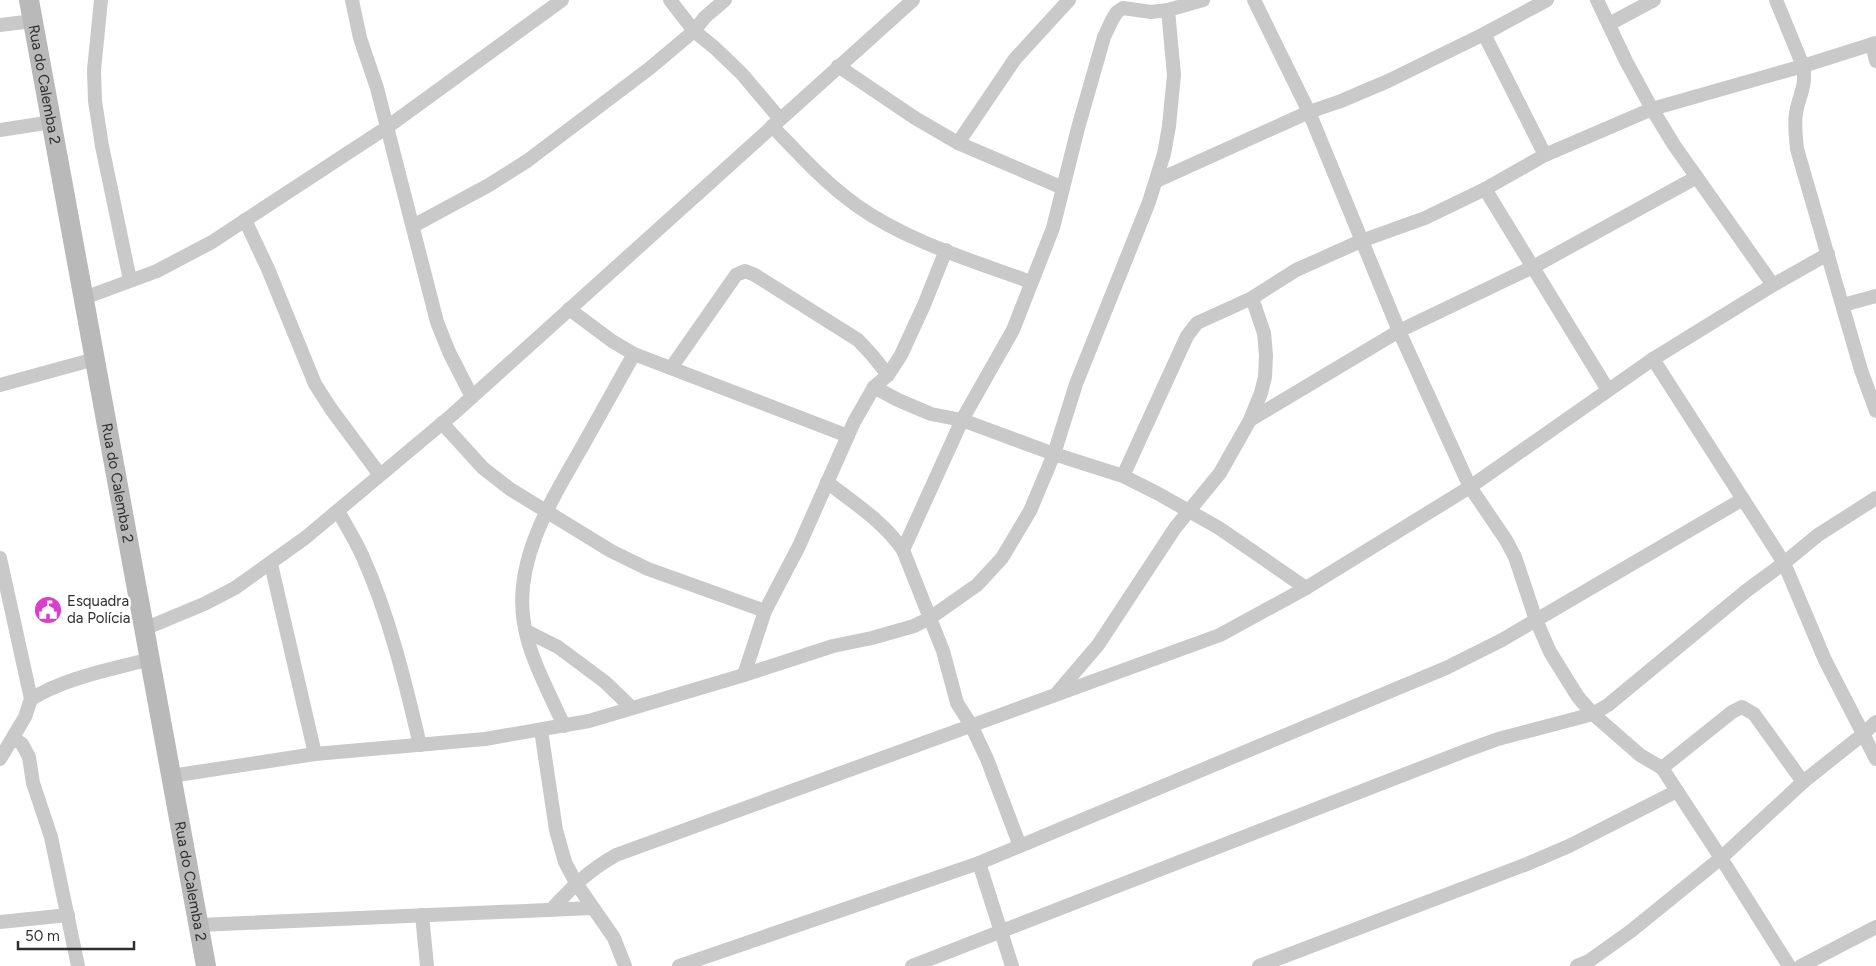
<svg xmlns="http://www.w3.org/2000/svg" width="1876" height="966" font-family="Figtree,sans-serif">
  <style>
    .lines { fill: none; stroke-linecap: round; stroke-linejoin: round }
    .minor { stroke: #c9c9c9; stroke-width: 14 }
    .secondary { stroke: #b9b9b9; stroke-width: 20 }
    .labels { text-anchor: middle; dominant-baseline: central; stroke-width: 5; stroke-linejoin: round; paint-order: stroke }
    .street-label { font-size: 15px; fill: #2f2f2f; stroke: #fff }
    .poi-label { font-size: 15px; fill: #2f2f2f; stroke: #fff; text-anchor: start }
  </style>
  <rect width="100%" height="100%" fill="#fff"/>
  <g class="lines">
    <g class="minor">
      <polyline points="101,0 94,70 95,101 102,146 130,280"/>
      <polyline points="352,0 360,38 377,88 437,322 449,352 472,397"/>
      <polyline points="670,0 694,31 715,48 742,74 780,119"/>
      <polyline points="1254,0 1309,112 1399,331 1470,487 1506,540 1515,557 1536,620 1550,652 1578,697 1593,714 1640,755 1662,768 1721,858 1789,966"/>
      <polyline points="1597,0 1626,61 1652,109 1674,145 1773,285"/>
      <path d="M 1776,0 L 1803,66 C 1807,86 1799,95 1796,113 C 1794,125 1796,137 1797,149 L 1861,370 L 1876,411"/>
      <polyline points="1609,24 1654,0"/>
      <polyline points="0,25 33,21"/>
      <polyline points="1484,34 1545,155"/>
      <polyline points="1872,44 1876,61"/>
      <polyline points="838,66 915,118 958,143 1063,188"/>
      <path d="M 772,126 C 799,154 824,182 856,205 C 906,241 973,261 1031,282"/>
      <polyline points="0,130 52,122"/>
      <polyline points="958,143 1015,59 1069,0"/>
      <polyline points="1156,181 1309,112 1341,101 1388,81 1484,34 1547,0"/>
      <polyline points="1485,189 1608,390"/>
      <polyline points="245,220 268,269 315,384 331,409 380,475"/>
      <polyline points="413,226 489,185 527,161 650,68 694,31 705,17 725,0"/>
      <polyline points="84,298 157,271 212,242 386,128 562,0"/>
      <polyline points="1843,305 1876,296"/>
      <polyline points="569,309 612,341 634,354 848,436"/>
      <polyline points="1653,359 1784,563 1825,660 1876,759"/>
      <polyline points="671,368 736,275 745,271 755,275 858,340 872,355 888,375"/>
      <polyline points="0,385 95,359"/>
      <polyline points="874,387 898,400 931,414 962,420 1054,454 1123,476 1157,493 1219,528 1306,588"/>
      <polyline points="1250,420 1399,331 1533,267 1697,177"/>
      <polyline points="442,423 483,468 510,489 611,551 648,569 765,611"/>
      <polyline points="1123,476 1187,336 1197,323 1252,298 1296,270 1361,241 1425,218 1485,189 1545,155 1652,109 1803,66 1876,43"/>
      <path d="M 827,482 C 854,503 884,522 903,550 L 943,651 L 957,703 L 971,725 L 987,759 L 1020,846"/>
      <path d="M 338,511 C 346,525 355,540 362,555 C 389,615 405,681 420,745"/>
      <polyline points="903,550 962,420 1013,330 1053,228 1078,128 1104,37 1112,20 1117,12 1123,8 1151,12 1168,10 1203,0"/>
      <polyline points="0,558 31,699"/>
      <polyline points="271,564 315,754"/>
      <polyline points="144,629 204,604 235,588 305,538 452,415 913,0"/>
      <polyline points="526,631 558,647 605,682 632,708"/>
      <polyline points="744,675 765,611 799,546 854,422 874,387 888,375 901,355 924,305 946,250"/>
      <polyline points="1057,693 1098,645 1175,528 1220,473 1250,420 1261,393 1265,377 1266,355 1264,333 1252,298"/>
      <path d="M 564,726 C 550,694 529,657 524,623 C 513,561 552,499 582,447 C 599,416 617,385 634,354"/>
      <polyline points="541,730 556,830 565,862 576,883 614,938 625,966"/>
      <polyline points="13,738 22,744 29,757 33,783 51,837 78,966"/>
      <path d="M 0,759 L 25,717 L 31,699 C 67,677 110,670 150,659"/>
      <polyline points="1662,768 1732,712 1742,707 1754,714 1803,782"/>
      <polyline points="171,776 315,754 485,739 589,721 744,675 833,646 872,638 914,626 930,618 977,585 1002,558 1030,511 1054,454 1076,384 1149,202 1164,154 1169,126 1174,75 1168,10"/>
      <polyline points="979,863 1012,966"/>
      <path d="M 551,910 C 573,886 588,871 616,855 L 1220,635 L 1306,588 L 1470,487 L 1653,359 L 1773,285 L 1828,254"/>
      <polyline points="422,915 427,966"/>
      <polyline points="0,922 68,915"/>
      <polyline points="199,925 592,908"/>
      <polyline points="679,966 979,863 1446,668 1502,640 1743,499"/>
      <polyline points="912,966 1465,751 1498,739 1593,714 1608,705 1746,591 1784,563 1818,535 1876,498"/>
      <polyline points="1259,966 1527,864 1569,846 1677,791"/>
      <polyline points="1577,966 1589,961 1631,931 1721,858 1803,782 1862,735 1876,722"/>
      <polyline points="1801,966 1876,927"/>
    </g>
    <path class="secondary" id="s1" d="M 29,0 L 206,966"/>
  </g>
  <defs>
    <symbol id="civic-disc" viewBox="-11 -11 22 22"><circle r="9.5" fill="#da3ecb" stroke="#fff"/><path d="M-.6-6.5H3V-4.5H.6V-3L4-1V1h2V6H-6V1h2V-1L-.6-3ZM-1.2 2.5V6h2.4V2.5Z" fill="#fff"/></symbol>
  </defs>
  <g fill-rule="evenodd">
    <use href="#civic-disc" x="32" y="594" width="32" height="32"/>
  </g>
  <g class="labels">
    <g class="street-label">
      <text stroke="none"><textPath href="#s1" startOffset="86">Rua do Calemba 2</textPath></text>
      <text stroke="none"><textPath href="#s1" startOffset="491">Rua do Calemba 2</textPath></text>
      <text stroke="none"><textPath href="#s1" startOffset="896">Rua do Calemba 2</textPath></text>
    </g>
    <g class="poi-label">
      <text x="67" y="601">Esquadra<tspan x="67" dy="17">da Polícia</tspan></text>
    </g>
  </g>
  <path d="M18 941v8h116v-8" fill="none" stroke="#2f2f2f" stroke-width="2.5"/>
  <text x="25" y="941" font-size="15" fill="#2f2f2f" stroke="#ffffff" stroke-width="4" paint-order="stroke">50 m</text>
</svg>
